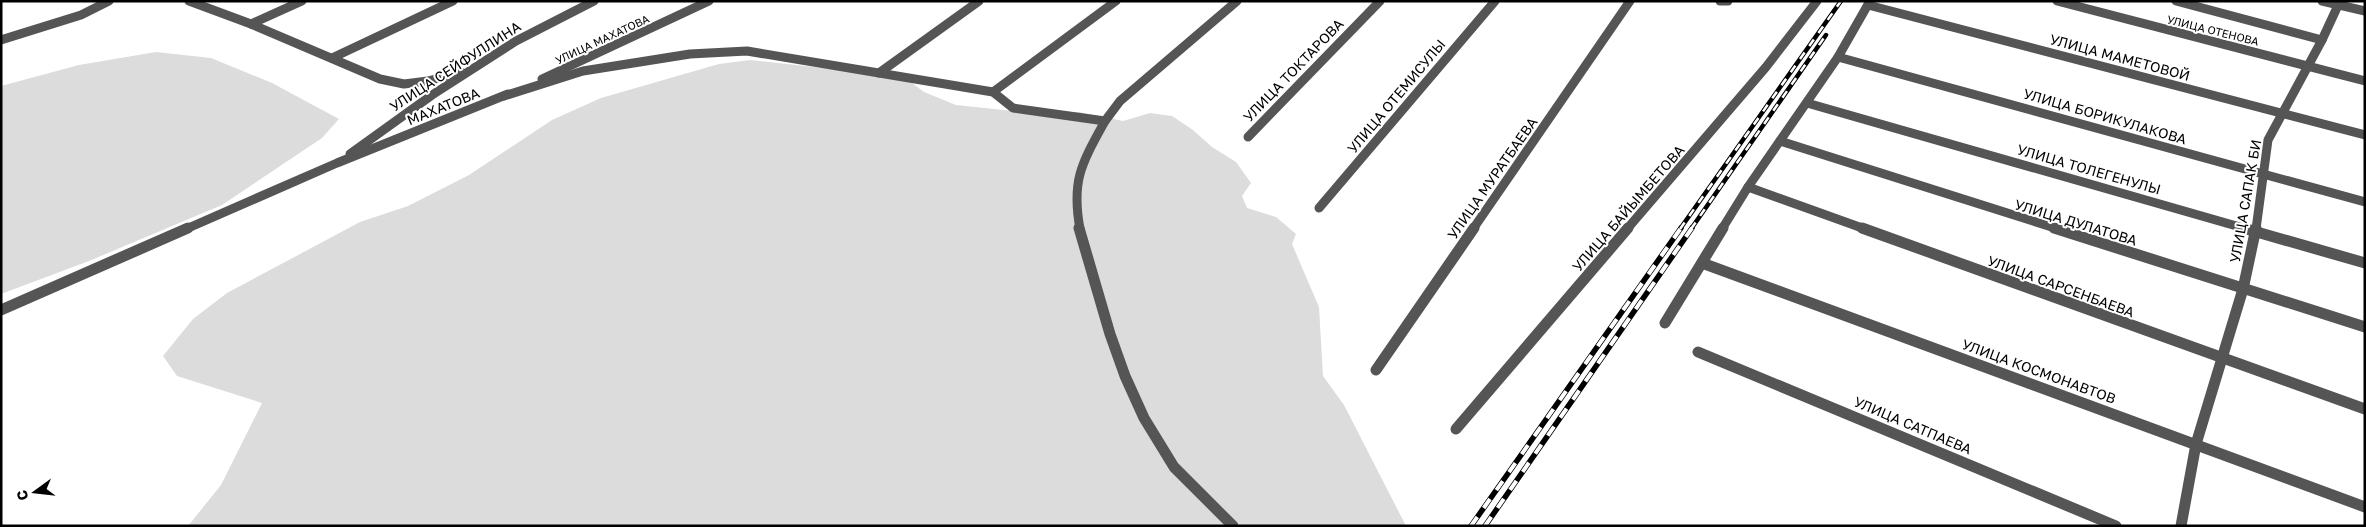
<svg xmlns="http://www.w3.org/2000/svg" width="2366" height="527" font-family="'Golos Text',sans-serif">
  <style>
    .green { fill: #dcdcdc }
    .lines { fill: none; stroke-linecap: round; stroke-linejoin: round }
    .street-far1 { stroke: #555; stroke-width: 9 }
    .street { stroke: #555; stroke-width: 11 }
    .rail-far1-casing { stroke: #000; stroke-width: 4.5 }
    .rail-casing { stroke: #000; stroke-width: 5.5 }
    .rail-far1 { stroke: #fff; stroke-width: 2.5; stroke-dasharray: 8; stroke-linecap: butt }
    .rail { stroke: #fff; stroke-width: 4; stroke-dasharray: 11; stroke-linecap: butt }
    .labels { text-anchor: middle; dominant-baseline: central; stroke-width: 4; stroke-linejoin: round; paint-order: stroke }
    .far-street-label { font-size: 11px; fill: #000; stroke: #fff }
    .street-label { font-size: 14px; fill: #000; stroke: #fff }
  </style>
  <rect width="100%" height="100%" fill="#fff"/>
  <g class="green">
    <polygon points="156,52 211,58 272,83 339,119 322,138 222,205 89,261 1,294 1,86 79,65"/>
    <polygon points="750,60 904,77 924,92 956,105 1013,111 1079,112 1123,121 1150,113 1172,116 1193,130 1212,147 1236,162 1251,183 1242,196 1247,208 1276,217 1296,234 1292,244 1319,307 1323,376 1344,405 1406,526 188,526 221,485 262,403 177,376 163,356 193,319 227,293 360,222 408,206 469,175 552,120 601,98 719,64"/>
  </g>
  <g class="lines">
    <g class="street-far1">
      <polyline points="189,1 251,24 380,79 404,84 428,81 461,72"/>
      <polyline points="1720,1 1728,1"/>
      <polyline points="2057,1 2365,81"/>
      <polyline points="2176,1 2322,40"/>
      <polyline points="2322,1 2365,11"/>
      <polyline points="1868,5 2365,135"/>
      <polyline points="251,24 302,1"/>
      <polyline points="1,40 81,15 109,1"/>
      <polyline points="1838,57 2365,202"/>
      <polyline points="332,58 453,1"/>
      <polyline points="879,73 979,1"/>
      <polyline points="542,79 709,1"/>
      <polyline points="993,92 1116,1"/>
      <polyline points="504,96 583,71 690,54 747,51 993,92 1013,108 1105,121 1120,101 1237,1"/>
      <polyline points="1807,103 2247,229"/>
      <polyline points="1248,137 1380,1"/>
      <polyline points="1780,141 2058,229"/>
      <polyline points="350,154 432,95 516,41 594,1"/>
      <polyline points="1748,187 1865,229"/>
      <polyline points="1319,208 1495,1"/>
      <polyline points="186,229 337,163 508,94"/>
      <path d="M 1080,229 C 1071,180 1082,163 1105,121"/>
      <polyline points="1473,229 1630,1"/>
      <polyline points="1627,229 1766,67 1817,1"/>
      <polyline points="1722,229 1748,187 1838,57 1870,1"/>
      <polyline points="2256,229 2268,140 2322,40 2340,1"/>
    </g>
    <g class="street">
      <polyline points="1079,228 1110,334 1125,376 1144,418 1174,467 1233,526"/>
      <polyline points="1862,228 2365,409"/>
      <polyline points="2054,228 2365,327"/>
      <polyline points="2243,228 2365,263"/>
      <polyline points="1702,263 2365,507"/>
      <polyline points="1,310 188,228"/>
      <polyline points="1665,323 1723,228"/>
      <polyline points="1698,352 2116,526"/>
      <polyline points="1376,370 1474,228"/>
      <polyline points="1456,429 1628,228"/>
      <polyline points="2181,526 2196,444 2243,289 2256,228"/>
    </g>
    <defs>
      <g id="rail-far1">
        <polyline points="1680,229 1841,1"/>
        <polyline points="1691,229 1826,35"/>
      </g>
      <g id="rail">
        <polyline points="1471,526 1681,228"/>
        <polyline points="1485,526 1692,228"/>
      </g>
    </defs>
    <use href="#rail-far1" class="rail-far1-casing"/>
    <use href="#rail" class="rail-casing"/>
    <use href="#rail-far1" class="rail-far1"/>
    <use href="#rail" class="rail"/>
  </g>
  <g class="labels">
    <g class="far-street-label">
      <text transform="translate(2213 30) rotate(14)">УЛИЦА ОТЕНОВА</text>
      <text transform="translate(602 39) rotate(-25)">УЛИЦА МАХАТОВА</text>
    </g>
    <g class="street-label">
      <text transform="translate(2120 57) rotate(15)">УЛИЦА МАМЕТОВОЙ</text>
      <text transform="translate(455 66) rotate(-33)">УЛИЦА СЕЙФУЛЛИНА</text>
      <text transform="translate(1293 70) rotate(-46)">УЛИЦА ТОКТАРОВА</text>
      <text transform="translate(1396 96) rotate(-50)">УЛИЦА ОТЕМИСУЛЫ</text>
      <text transform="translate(443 106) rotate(-22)">МАХАТОВА</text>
      <text transform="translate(2105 116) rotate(16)">УЛИЦА БОРИКУЛАКОВА</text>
      <text transform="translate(2089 169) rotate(16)">УЛИЦА ТОЛЕГЕНУЛЫ</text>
      <text transform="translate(1492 178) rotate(-55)">УЛИЦА МУРАТБАЕВА</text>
      <text transform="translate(2245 201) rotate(-80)">УЛИЦА САПАК БИ</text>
      <text transform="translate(1628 208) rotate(-49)">УЛИЦА БАЙЫМБЕТОВА</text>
      <text transform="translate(2076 222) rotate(17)">УЛИЦА ДУЛАТОВА</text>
      <text transform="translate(2061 286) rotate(20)">УЛИЦА САРСЕНБАЕВА</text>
      <text transform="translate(2039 371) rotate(20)">УЛИЦА КОСМОНАВТОВ</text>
      <text transform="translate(1913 425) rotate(23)">УЛИЦА САТПАЕВА</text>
    </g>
  </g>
  <rect width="2366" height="527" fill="none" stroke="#000000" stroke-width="5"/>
  <g transform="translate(35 492) rotate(255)" stroke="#ffffff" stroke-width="4" paint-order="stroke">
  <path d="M0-4L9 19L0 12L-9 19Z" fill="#000000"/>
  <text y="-8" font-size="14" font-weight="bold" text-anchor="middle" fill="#000000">С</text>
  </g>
</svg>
